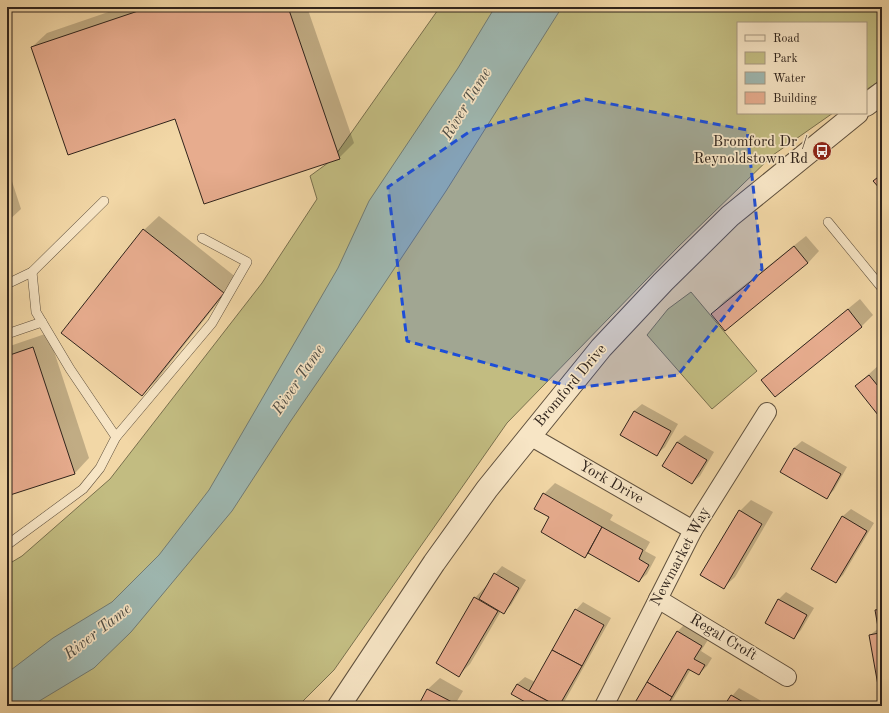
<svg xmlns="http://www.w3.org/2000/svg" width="889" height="713" font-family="'Old Standard TT',serif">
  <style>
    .green { fill: #c2bc81; stroke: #79704e }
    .water { fill: #9eb7b0; stroke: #727c75 }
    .shadow { fill: #0003 }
    .building { fill: #e7ac8e; stroke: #30241c }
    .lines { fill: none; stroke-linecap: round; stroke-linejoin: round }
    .service-casing { stroke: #60513e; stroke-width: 10 }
    .minor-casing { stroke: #60513e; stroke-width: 20 }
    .tertiary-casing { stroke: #60513e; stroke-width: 24 }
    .service { stroke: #f7e5c5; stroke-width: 9 }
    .minor { stroke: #f7e5c5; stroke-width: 18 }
    .tertiary { stroke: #f7e5c5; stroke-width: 22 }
    .marked { fill: #1d4ed8; fill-opacity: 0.2; stroke: #1d4ed8; stroke-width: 3; stroke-dasharray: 8 5; stroke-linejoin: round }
    .labels { text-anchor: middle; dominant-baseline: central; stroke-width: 3.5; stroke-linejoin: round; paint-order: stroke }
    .poi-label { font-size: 15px; fill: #30241c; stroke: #f7e5c5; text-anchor: end }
    .street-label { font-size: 15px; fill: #30241c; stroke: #f7e5c5 }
    .water-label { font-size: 16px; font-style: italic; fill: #515048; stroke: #f7e5c5 }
  </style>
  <rect width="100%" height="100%" fill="#f2d7a6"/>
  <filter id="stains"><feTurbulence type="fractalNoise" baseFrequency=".005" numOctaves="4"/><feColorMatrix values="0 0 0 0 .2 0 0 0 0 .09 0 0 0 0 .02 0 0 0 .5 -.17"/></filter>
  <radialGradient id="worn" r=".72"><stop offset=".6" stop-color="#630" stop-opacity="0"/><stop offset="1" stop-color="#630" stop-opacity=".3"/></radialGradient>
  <g class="green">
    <polygon points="440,7 882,7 882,79 866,90 866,23 738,23 738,113 833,113 773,155 678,247 507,423 334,670 298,706 7,706 7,565 22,556 110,479 262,283 317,199 310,176 332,160"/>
    <polygon points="691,292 757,371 712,409 647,335 668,309"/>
  </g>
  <polygon class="water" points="495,7 562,7 446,191 360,320 290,422 232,511 131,632 94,668 31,706 7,706 7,673 53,638 112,602 159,555 209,490 338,268 369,201 458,68"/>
  <g class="shadow">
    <polygon points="123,7 307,7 354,143 339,158 32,47 47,33"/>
    <polygon points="7,166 21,209 7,222"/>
    <polygon points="159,216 237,278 156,381 142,395 144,230"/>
    <polygon points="806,236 819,251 808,263 712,314 723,302"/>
    <polygon points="860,299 873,315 862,326 775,396 763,380 774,369"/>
    <polygon points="48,333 89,458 75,473 7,495 7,347"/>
    <polygon points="880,364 882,366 882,418 856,386"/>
    <polygon points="642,404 678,424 665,447 657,454 634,411"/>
    <polygon points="685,435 714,452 700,476 692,483 677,442"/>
    <polygon points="802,441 847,467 834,490 827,497 794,448"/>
    <polygon points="555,483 613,515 610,520 650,542 645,551 656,557 647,574 639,581 589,553 585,557 551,517 544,494"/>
    <polygon points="751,500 773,512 735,577 723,588 740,511"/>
    <polygon points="851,509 874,523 843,575 836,582 812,569 843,516"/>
    <polygon points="502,566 526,580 511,605 503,613 501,611 470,664 459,675 437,662 475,598 486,586 495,574"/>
    <polygon points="786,592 814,608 801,630 794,638 778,600"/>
    <polygon points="583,602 611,618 562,706 527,706 528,703 517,684 525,677 535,682 576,610"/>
    <polygon points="880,607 882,607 882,690 870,635 879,628 876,611"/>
    <polygon points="685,624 709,638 701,651 712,658 707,666 699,674 691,669 669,706 634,706 677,632"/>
    <polygon points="440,678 463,691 454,706 419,706 428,689"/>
    <polygon points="739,688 770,706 725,706 732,696"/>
  </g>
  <g class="building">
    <polygon points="150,7 288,7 340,159 204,204 175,119 68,155 31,47"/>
    <polygon points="882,174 882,191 873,181"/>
    <polygon points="143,229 224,293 142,396 61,333"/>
    <polygon points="794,246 808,263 725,331 711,314"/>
    <polygon points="848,309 862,327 775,397 761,380"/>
    <polygon points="33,347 75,474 7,496 7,356"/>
    <polygon points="869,375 882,391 882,420 855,386"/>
    <polygon points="634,411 671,431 657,456 620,435"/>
    <polygon points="677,442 707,460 692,484 662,466"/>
    <polygon points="794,448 841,474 827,499 780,472"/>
    <polygon points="543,493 602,527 585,558 541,532 549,517 534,509"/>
    <polygon points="739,510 762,524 724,589 700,575"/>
    <polygon points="842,516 867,531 836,583 811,569"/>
    <polygon points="602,527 643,550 639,559 649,565 639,582 588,553"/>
    <polygon points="494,573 519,588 504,614 479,599"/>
    <polygon points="474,597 498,611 459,677 436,663"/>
    <polygon points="778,599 807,615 794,639 765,623"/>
    <polygon points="575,609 604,625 582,666 552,650"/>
    <polygon points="882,609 882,633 879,633 875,610"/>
    <polygon points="677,631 702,646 694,659 705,665 699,675 688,669 672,697 647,682"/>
    <polygon points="879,633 882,633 882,691 879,691 869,635"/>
    <polygon points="552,650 582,666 559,706 557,706 529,691"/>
    <polygon points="647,682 672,697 667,706 633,706"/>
    <polygon points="517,684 529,691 557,706 525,706 527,703 511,694"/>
    <polygon points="427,689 452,702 450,706 418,706"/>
    <polygon points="731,695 750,706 724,706"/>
  </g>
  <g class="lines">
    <defs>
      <g id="service">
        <polyline points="828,222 882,288"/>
        <polyline points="32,272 36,312 70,369 116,437 212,323 247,262 202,238"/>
        <polyline points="7,284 32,272 104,201"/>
        <polyline points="7,334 42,322"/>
        <polyline points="7,545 83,489 100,468 116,437"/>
      </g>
      <g id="minor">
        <polyline points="530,436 693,530"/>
        <polyline points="658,599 787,677"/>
        <polyline points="604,706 693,530 767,412"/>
      </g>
      <g id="tertiary">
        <polyline points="866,105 882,93"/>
        <polyline points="339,706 434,563 487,489 601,348 663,282 730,216 857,113"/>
      </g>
    </defs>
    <use href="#service" class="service-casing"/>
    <use href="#minor" class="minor-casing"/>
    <use href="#tertiary" class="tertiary-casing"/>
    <use href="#service" class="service"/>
    <use href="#minor" class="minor"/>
    <use href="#tertiary" class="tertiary"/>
  </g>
  <path class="marked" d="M 585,99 L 747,130 L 762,269 L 678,375 L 575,388 L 407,341 L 388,187 L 472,130 Z"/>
  <defs>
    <symbol id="bus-disc" viewBox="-11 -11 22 22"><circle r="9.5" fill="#8f2418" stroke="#f7e5c5"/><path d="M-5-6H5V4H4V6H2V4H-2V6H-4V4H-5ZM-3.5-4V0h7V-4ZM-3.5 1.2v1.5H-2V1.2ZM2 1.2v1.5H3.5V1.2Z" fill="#fff"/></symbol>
  </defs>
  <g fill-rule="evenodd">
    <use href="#bus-disc" x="811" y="140" width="22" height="22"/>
  </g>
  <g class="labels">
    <g class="poi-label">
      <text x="808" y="142">Bromford Dr /<tspan x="808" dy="17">Reynoldstown Rd</tspan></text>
    </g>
    <g class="street-label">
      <text transform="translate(571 386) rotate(-50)">Bromford Drive</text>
      <text transform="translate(611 483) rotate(30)">York Drive</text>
      <text transform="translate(681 557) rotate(-62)">Newmarket Way</text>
      <text transform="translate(723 638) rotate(31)">Regal Croft</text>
    </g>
    <g class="water-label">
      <text transform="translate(467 104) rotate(-59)">River Tame</text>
      <text transform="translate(299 380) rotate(-56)">River Tame</text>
      <text transform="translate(98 632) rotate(-38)">River Tame</text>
    </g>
  </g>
  <rect width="889" height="713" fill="none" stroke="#f2d7a6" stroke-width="24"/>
  <rect x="8" y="8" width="873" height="697" fill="none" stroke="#30241c" stroke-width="2"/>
  <rect x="12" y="12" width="865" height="689" fill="none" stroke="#30241c"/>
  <rect x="737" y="22" width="130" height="92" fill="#f7e5c5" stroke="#a79881"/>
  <rect x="745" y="35" width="20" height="6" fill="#f7e5c5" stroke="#a79881"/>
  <text x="773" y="42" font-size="12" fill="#30241c">Road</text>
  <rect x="745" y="52" width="20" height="12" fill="#c2bc81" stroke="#a79881"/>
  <text x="773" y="62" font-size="12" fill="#30241c">Park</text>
  <rect x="745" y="72" width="20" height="12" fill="#9eb7b0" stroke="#a79881"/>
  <text x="773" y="82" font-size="12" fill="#30241c">Water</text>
  <rect x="745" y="92" width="20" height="12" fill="#e7ac8e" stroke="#a79881"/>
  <text x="773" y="102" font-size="12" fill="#30241c">Building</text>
  <rect width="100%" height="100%" filter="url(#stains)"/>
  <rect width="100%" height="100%" fill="url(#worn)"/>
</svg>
